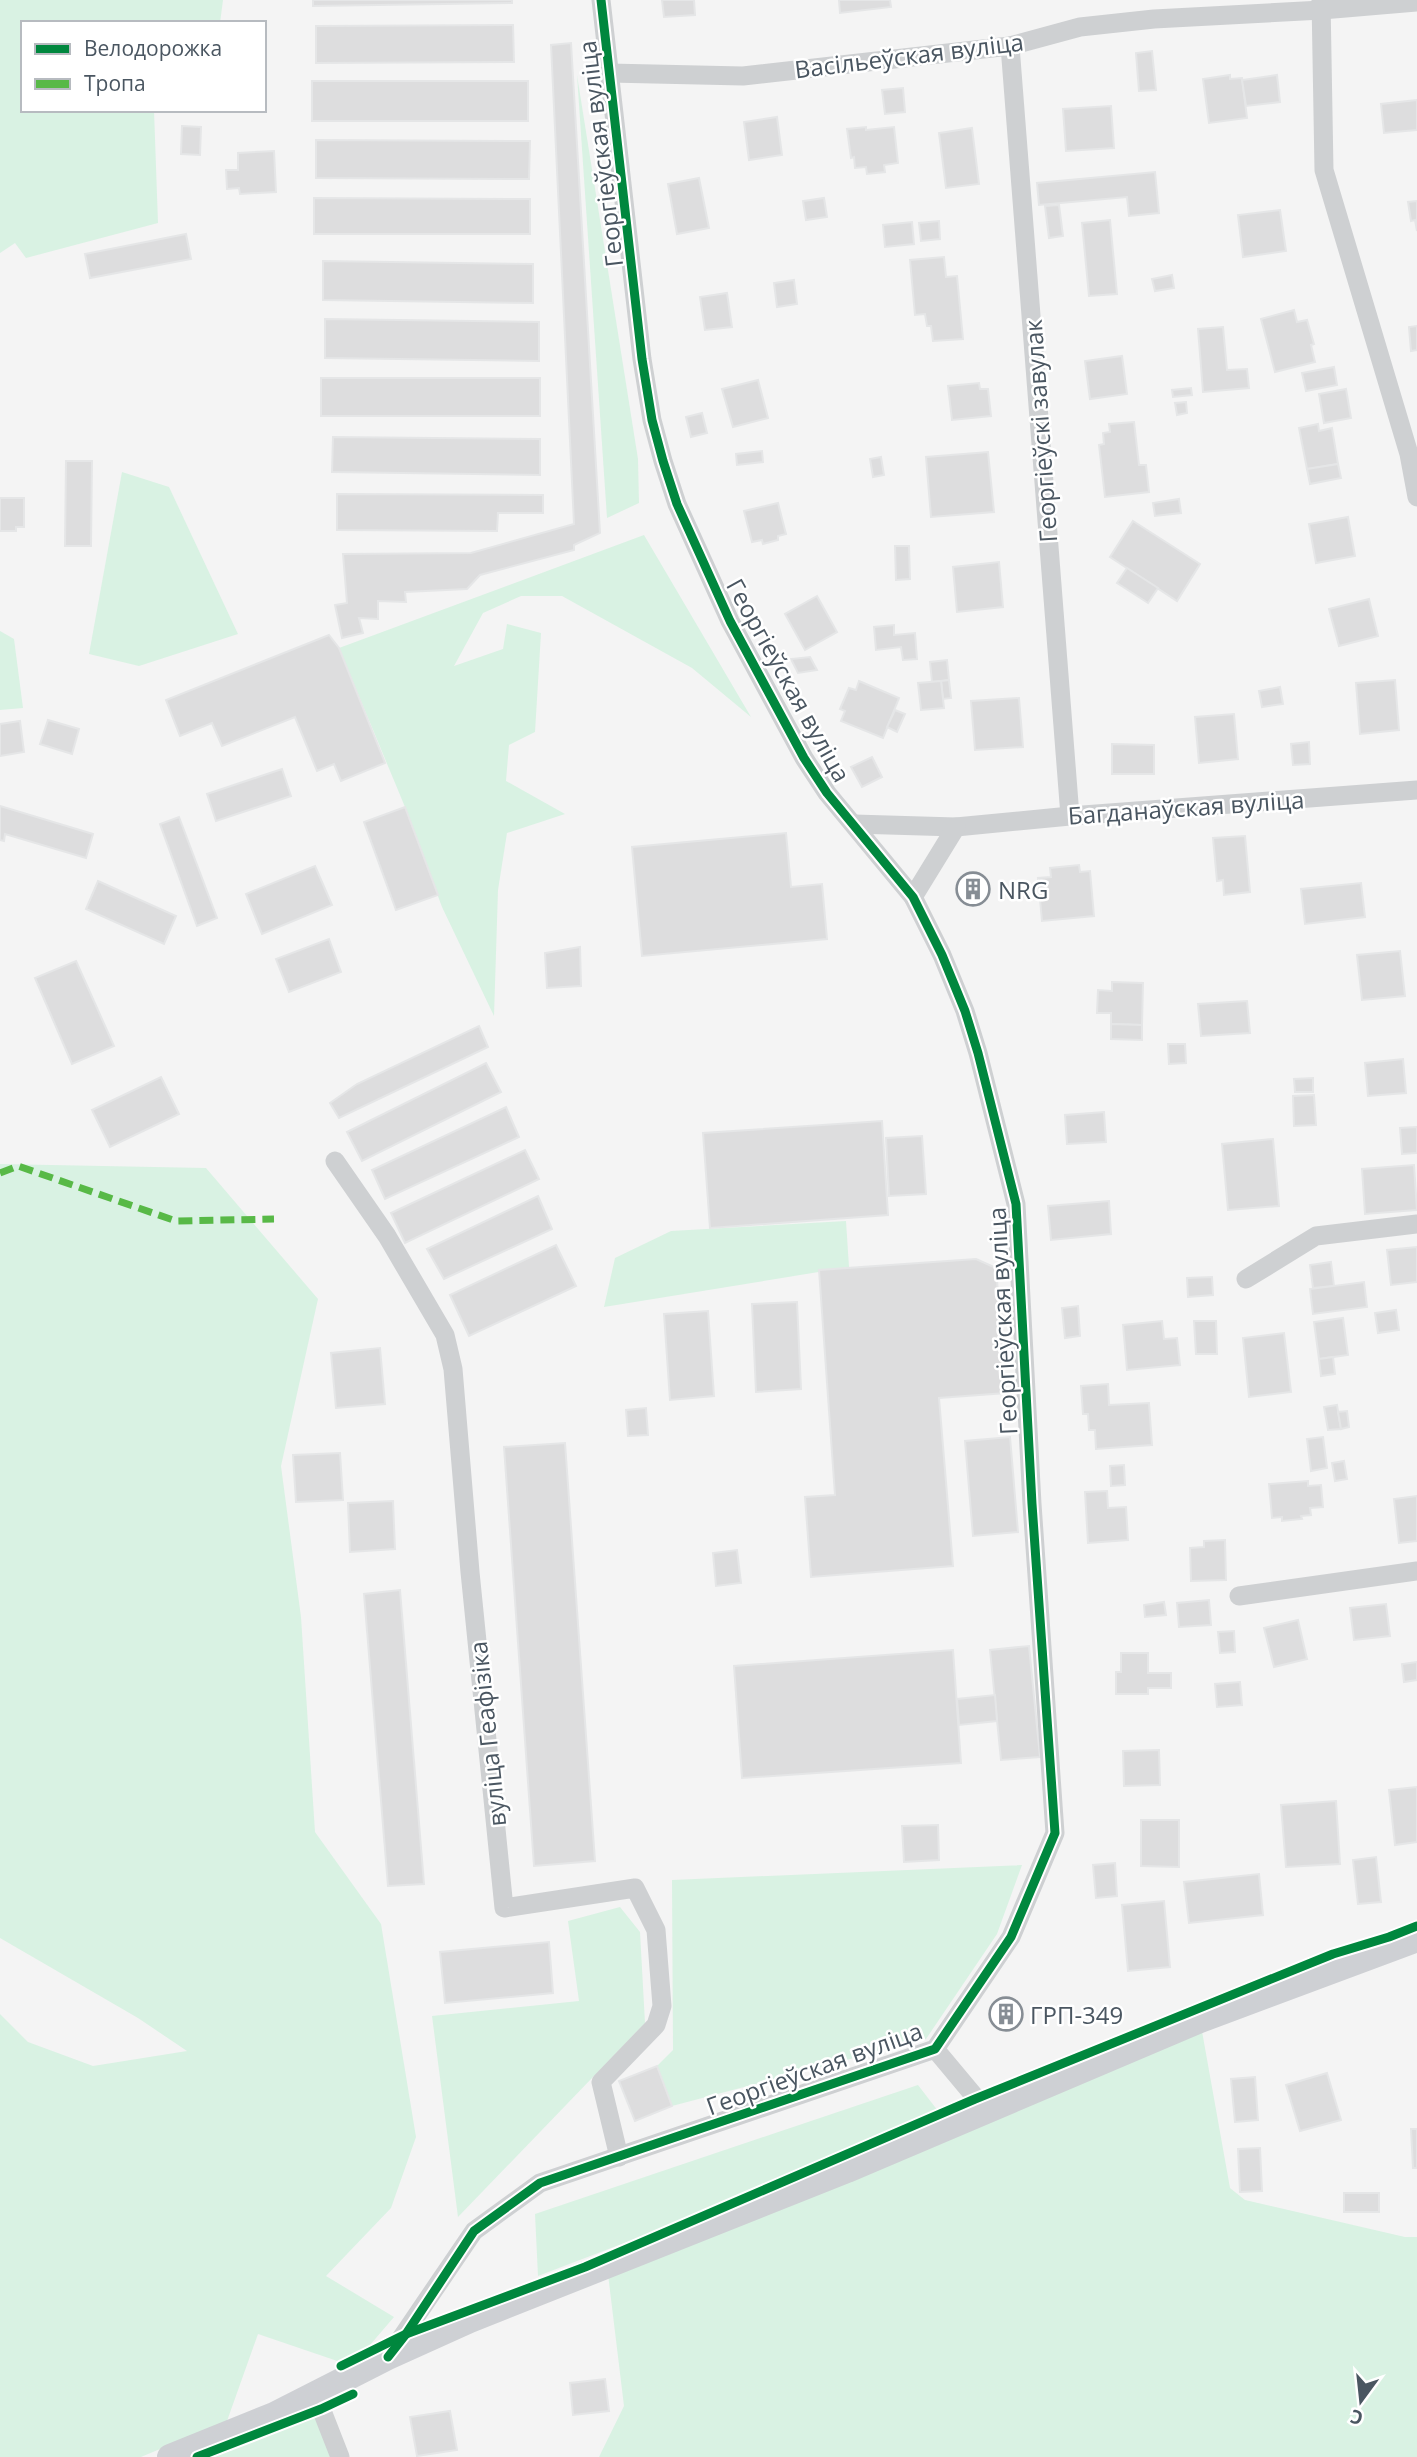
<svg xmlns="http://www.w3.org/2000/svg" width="1417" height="2457" font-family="'Open Sans',sans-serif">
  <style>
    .green { fill: #d9f2e3 }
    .building { fill: #ddddde; stroke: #e5e6e7; stroke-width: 2 }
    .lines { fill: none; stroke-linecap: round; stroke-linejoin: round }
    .street { stroke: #ced0d2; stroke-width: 19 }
    .secondary { stroke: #ced0d4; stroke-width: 26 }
    .quiet { stroke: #58b947; stroke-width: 7; stroke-dasharray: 14 7; stroke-linecap: butt }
    .cycleway-casing { stroke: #fff; stroke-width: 13 }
    .cycleway { stroke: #00873e; stroke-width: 9 }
    .labels { text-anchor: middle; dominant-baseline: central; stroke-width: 5; stroke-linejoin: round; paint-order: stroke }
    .street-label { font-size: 24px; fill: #4a5661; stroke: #fff }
    .poi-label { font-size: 24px; fill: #4a5661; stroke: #fff; text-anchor: start }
  </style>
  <rect width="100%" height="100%" fill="#f4f4f4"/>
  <g class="green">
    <polygon points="0,0 223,0 220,23 23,23 23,110 154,110 158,223 26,258 15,243 0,253"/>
    <polygon points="577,75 638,459 639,503 607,518"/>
    <polygon points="122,472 169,487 238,634 139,666 89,654"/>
    <polygon points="644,535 751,717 692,668 562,596 521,596 483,613 454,666 503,649 507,624 541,633 535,732 509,745 506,781 565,814 507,833 498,890 494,1016 442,907 405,807 339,648"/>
    <polygon points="0,631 14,639 23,708 0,710"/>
    <polygon points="0,1164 206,1168 318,1299 281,1466 301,1617 315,1832 381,1924 416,2137 391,2208 326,2276 394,2317 352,2366 258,2334 227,2421 141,2457 0,2457 0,2014 28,2042 93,2066 187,2051 138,2018 0,1938"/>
    <polygon points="846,1221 849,1267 604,1307 615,1258 671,1231"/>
    <polygon points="1022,1865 997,1934 926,2039 672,2106 657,2066 673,2050 672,1880"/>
    <polygon points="620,1907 640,1932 645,2023 458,2217 432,2016 579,2001 568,1921"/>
    <polygon points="1200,2020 1230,2188 1245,2200 1405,2237 1417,2237 1417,2457 599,2457 624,2406 607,2266"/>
    <polygon points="918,2085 945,2120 538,2276 535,2214"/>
    <polygon points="315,2393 340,2457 170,2457"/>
  </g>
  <g class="building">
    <polygon points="313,0 512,0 512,3 313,6"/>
    <polygon points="662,0 694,0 695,15 664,17"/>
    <polygon points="839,0 890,0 891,7 840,13"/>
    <polygon points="513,25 514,62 316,63 316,26"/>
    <polygon points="571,43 600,533 574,545 574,550 480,575 467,589 405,592 406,602 378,601 378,619 359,618 363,633 342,638 335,605 347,603 343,554 471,553 574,524 551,45"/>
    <polygon points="1152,51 1156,90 1139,91 1136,53"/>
    <polygon points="1230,75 1230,79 1242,78 1247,118 1209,123 1203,79"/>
    <polygon points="1277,75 1280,102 1246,106 1242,80"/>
    <rect x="312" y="81" width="216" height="40"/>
    <polygon points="903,88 905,112 885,114 882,90"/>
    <polygon points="1417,100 1417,130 1384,133 1381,104"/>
    <polygon points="1111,106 1114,148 1066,151 1063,109"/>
    <polygon points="777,117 782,155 749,160 744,122"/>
    <polygon points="182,126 201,127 200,155 181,154"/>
    <polygon points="866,127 866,130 894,127 898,163 884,165 885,172 867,174 866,167 855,168 854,157 851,158 847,129"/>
    <polygon points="972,128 979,184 946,188 939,133"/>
    <polygon points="316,140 530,141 529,179 316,178"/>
    <polygon points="274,151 276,192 240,194 239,188 227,189 226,170 238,170 238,153"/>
    <polygon points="1155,172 1159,213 1129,216 1127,197 1039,205 1037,183"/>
    <polygon points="699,178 709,228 677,234 668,184"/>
    <polygon points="314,198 530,199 530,234 314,234"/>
    <polygon points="824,198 827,217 806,220 803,201"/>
    <polygon points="1417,201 1417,231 1415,220 1411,221 1408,202"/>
    <polygon points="1059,205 1063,236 1049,238 1045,206"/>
    <polygon points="1280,210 1286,251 1243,257 1238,215"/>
    <polygon points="1110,220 1117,294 1089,296 1082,223"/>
    <polygon points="939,221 940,239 921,241 919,223"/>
    <polygon points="912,222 914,244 885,247 883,225"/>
    <polygon points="186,234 191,259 90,278 85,254"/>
    <polygon points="944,257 946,277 957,276 963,339 933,341 931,326 927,326 925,314 915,315 910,260"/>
    <polygon points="323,261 533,264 533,303 323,300"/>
    <polygon points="1172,275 1174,288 1155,291 1152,279"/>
    <polygon points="794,280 797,304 777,307 774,283"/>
    <polygon points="727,293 732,327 705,330 700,297"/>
    <polygon points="1294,310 1297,322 1307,320 1314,344 1311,345 1315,362 1275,372 1261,319"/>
    <polygon points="325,319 539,322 539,361 325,358"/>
    <polygon points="1417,326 1417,350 1411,351 1409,327"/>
    <polygon points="1223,327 1227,370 1247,369 1249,388 1203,392 1198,329"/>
    <polygon points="1122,356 1127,394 1090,399 1085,361"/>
    <polygon points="1334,367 1337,385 1306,391 1302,373"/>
    <rect x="321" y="378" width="219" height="38"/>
    <polygon points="758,380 768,418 733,427 722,389"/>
    <polygon points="979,383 980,389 988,389 991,416 952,420 948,386"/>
    <polygon points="1191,388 1192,395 1173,397 1172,390"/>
    <polygon points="1346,389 1351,418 1324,423 1319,394"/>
    <polygon points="1186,402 1187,413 1177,415 1175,403"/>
    <polygon points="702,413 707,433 691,437 686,417"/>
    <polygon points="1134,422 1139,465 1146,465 1149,492 1105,497 1099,445 1104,444 1103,433 1110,432 1109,424"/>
    <polygon points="1318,424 1319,431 1332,428 1338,464 1307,469 1299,428"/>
    <polygon points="333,437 540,439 540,475 332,472"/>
    <polygon points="762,451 763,462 737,465 736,454"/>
    <polygon points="988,452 994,512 931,517 926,457"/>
    <polygon points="881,457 884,475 873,477 870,459"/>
    <polygon points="66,461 92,461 91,546 65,546"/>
    <polygon points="1338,464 1341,478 1310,484 1307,469"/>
    <polygon points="337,494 543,495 543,513 498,513 497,531 337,530"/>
    <polygon points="0,498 24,498 24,527 16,527 16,531 0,531"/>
    <polygon points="1179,499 1181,513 1155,516 1153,503"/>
    <polygon points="778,503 786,534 778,536 778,540 763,544 762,540 752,542 744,511"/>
    <polygon points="1348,517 1355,556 1316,563 1309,524"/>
    <polygon points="1133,521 1200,564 1177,601 1110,557"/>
    <polygon points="895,546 909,546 910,579 896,580"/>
    <polygon points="999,562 1003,607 957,612 953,567"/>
    <polygon points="1127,568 1158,588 1148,603 1117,583"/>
    <polygon points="817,596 837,632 805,650 785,614"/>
    <polygon points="1369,599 1378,636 1339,646 1329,609"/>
    <polygon points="894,625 894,635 915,633 917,659 903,660 901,647 876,650 874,627"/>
    <polygon points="329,635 339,648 385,763 341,781 334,764 317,771 295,717 222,746 212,723 180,736 166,700"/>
    <polygon points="810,657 817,670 798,673 791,659"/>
    <polygon points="947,660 949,680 932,682 930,662"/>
    <polygon points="949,680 951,698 943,699 941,681"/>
    <polygon points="1395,680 1399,730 1360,734 1356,683"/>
    <polygon points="859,681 899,698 883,738 841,721 845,711 840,709 849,688 856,690"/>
    <polygon points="941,681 944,708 921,710 918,683"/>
    <polygon points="1280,687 1283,704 1262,707 1259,691"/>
    <polygon points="1019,698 1023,747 975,750 971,701"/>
    <polygon points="895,710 905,714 897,732 887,727"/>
    <polygon points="1234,714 1238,759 1199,763 1195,717"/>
    <polygon points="48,720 79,729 72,754 40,744"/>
    <polygon points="20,721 24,752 0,756 0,724"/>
    <polygon points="1309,742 1310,764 1293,765 1291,744"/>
    <polygon points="1112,744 1154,745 1154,774 1112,774"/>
    <polygon points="872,757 882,777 862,787 851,767"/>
    <polygon points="282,769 291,796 216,821 207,794"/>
    <polygon points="0,806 93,834 86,858 5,834 4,841 0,840"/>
    <polygon points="405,807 438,895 396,910 364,822"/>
    <polygon points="179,817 217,918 197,926 160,824"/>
    <polygon points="786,833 791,887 822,884 827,939 642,956 632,847"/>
    <polygon points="1245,836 1250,892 1224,895 1223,880 1217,881 1213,838"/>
    <polygon points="1079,865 1080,872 1090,871 1094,916 1042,921 1038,878 1051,877 1050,868"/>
    <polygon points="315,866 332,905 262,934 246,894"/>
    <polygon points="983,876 987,898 964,903 960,880"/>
    <polygon points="98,881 176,916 164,944 86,909"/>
    <polygon points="1361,883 1365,917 1305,924 1301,889"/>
    <polygon points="329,939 341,972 289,992 276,959"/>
    <polygon points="580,947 581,986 547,988 545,953"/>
    <polygon points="1400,951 1405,996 1362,1000 1357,955"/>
    <polygon points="76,961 114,1046 72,1064 35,978"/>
    <polygon points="1112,982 1143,983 1142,1025 1111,1024 1111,1013 1097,1013 1098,990 1112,991"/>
    <polygon points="1247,1001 1250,1033 1201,1036 1198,1004"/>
    <polygon points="1111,1024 1142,1025 1142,1040 1111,1039"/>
    <polygon points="479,1026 488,1047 339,1118 330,1103 357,1084"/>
    <polygon points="1168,1044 1185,1044 1186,1063 1169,1064"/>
    <polygon points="1403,1059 1406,1093 1368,1096 1365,1063"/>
    <polygon points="486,1063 501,1092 362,1161 347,1132"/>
    <polygon points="161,1077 179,1114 110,1147 92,1110"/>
    <polygon points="1313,1078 1313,1092 1295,1092 1294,1079"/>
    <polygon points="1314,1095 1316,1125 1294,1126 1293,1096"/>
    <polygon points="506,1107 519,1137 385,1199 372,1170"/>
    <polygon points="1104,1112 1106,1142 1067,1144 1065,1115"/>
    <polygon points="882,1121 888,1215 710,1228 703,1133"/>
    <polygon points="1417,1127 1417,1153 1402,1154 1400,1128"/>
    <polygon points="922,1136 926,1194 889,1196 886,1138"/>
    <polygon points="1273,1139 1279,1206 1228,1210 1222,1144"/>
    <polygon points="525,1150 539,1179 405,1243 391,1213"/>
    <polygon points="1414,1165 1417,1210 1365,1214 1362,1169"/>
    <polygon points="538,1196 552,1229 444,1279 427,1249"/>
    <polygon points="1109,1201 1111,1234 1051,1240 1048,1206"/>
    <polygon points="556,1245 576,1286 469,1336 450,1295"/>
    <polygon points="1417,1247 1417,1282 1391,1285 1387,1250"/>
    <polygon points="976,1259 996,1268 1006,1393 939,1398 953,1566 811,1577 805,1497 835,1495 819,1270"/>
    <polygon points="1331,1262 1334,1286 1313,1288 1310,1265"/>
    <polygon points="1212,1277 1213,1295 1188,1297 1187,1278"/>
    <polygon points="1364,1282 1367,1307 1313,1314 1310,1289"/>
    <polygon points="797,1302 801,1389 756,1392 752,1304"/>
    <polygon points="1078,1306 1080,1336 1065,1338 1062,1308"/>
    <polygon points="1396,1310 1399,1330 1378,1333 1375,1313"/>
    <polygon points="708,1311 714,1396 670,1400 664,1314"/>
    <polygon points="1343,1318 1348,1355 1319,1359 1314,1322"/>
    <polygon points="1162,1321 1164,1339 1177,1338 1180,1365 1127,1370 1123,1325"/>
    <polygon points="1194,1321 1216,1321 1217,1354 1196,1354"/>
    <polygon points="1284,1333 1291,1392 1249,1397 1243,1338"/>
    <polygon points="380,1348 385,1404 336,1408 331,1353"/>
    <polygon points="1333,1357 1335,1374 1321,1376 1319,1359"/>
    <polygon points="1108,1384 1109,1405 1149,1403 1152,1445 1096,1449 1095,1430 1089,1430 1088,1414 1083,1414 1081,1386"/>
    <polygon points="1337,1405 1341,1429 1328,1430 1324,1407"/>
    <polygon points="646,1408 648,1435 628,1436 626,1410"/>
    <polygon points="1347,1411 1349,1427 1341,1429 1338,1412"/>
    <polygon points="1010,1437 1018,1532 973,1536 965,1441"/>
    <polygon points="1323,1437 1327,1468 1311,1471 1307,1439"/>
    <polygon points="565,1443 595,1861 534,1866 504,1447"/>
    <polygon points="340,1453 343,1500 296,1502 293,1455"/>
    <polygon points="1344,1461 1347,1479 1335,1481 1332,1463"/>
    <polygon points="1124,1465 1125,1485 1111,1486 1110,1466"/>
    <polygon points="1308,1481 1308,1486 1321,1485 1323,1507 1310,1508 1311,1515 1301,1516 1302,1519 1282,1521 1282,1517 1272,1518 1269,1484"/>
    <polygon points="1107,1491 1108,1508 1126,1507 1128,1540 1088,1543 1085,1492"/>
    <polygon points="1417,1496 1417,1541 1399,1543 1394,1499"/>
    <polygon points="393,1501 395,1549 350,1552 348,1503"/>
    <polygon points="1225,1540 1226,1580 1191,1581 1190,1548 1204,1547 1204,1541"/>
    <polygon points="737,1550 741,1583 716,1586 713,1553"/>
    <polygon points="400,1590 424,1884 388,1886 364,1594"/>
    <polygon points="1209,1600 1211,1625 1179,1627 1177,1603"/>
    <polygon points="1164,1602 1166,1615 1145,1617 1144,1605"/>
    <polygon points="1386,1604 1390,1636 1354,1640 1350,1608"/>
    <polygon points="1298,1620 1307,1659 1274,1667 1264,1628"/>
    <polygon points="1234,1631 1235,1652 1220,1653 1218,1632"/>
    <polygon points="1029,1646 1040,1757 1001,1760 990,1650"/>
    <polygon points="953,1650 961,1763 742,1778 734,1666"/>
    <polygon points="1121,1653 1148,1653 1148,1673 1171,1673 1171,1688 1148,1688 1148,1694 1116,1694 1116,1672 1121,1672"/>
    <polygon points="1417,1662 1417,1680 1404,1682 1402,1664"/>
    <polygon points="1240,1682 1242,1705 1217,1707 1215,1684"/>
    <polygon points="995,1695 997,1721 959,1725 957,1699"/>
    <polygon points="1159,1750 1160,1785 1124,1786 1123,1751"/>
    <polygon points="1417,1787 1417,1842 1395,1845 1389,1790"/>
    <polygon points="1336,1801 1340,1864 1286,1867 1281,1805"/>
    <polygon points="1141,1820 1179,1820 1179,1867 1141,1866"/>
    <polygon points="938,1825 939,1860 904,1862 902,1826"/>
    <polygon points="1376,1857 1381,1902 1358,1904 1353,1860"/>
    <polygon points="1115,1863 1117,1896 1096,1898 1093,1865"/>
    <polygon points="1259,1874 1263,1915 1189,1923 1184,1882"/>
    <polygon points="1164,1901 1170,1967 1128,1971 1122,1905"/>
    <polygon points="549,1942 553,1993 445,2003 440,1952"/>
    <polygon points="1001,2008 1012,2008 1011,2020 1001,2020"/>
    <polygon points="657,2066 672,2106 635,2121 619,2081"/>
    <polygon points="1327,2073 1341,2120 1300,2131 1286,2085"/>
    <polygon points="1255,2077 1258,2120 1235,2122 1231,2079"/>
    <polygon points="1411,2129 1417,2129 1417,2168 1413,2168"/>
    <polygon points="1260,2148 1262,2191 1240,2192 1238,2149"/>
    <rect x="1344" y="2193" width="35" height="19"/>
    <polygon points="605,2379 609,2411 573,2415 570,2383"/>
    <polygon points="450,2411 457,2450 417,2456 410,2417"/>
  </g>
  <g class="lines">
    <g class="street">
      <polyline points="1321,0 1324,170 1409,454 1417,497"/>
      <polyline points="1010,46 1070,816"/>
      <polyline points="609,73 743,76 1010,46 1080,27 1154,19 1322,10 1417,2"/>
      <polyline points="854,824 956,827 1070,816 1417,790"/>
      <polyline points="913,897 956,827"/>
      <polyline points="335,1161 387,1236 445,1335 453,1369 470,1572 504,1908 635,1888 656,1930 662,2006 656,2025 601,2082 619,2157"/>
      <polyline points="1246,1279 1316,1236 1417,1224"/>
      <polyline points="1239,1596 1417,1571"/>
      <polyline points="935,2049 986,2110"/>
      <polyline points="391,2353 474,2231 540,2183 935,2049 1011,1937 1055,1833 1032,1504 1016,1204 978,1053 965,1011 942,955 913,897 827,793 804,758 730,621 677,504 663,461 652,420 642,359 601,0"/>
      <polyline points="315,2393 340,2457"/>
    </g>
    <polyline class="secondary" points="170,2457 274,2415 388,2357 470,2320 847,2170 1200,2020 1417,1939"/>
    <polyline class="quiet" points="0,1173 18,1166 176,1221 274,1219"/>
    <defs>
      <g id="cycleway">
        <polyline points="388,2357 406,2334 474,2231 540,2183 935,2049 1011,1937 1055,1833 1032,1504 1016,1204 978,1053 965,1011 942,955 913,897 827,793 804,758 730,621 677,504 663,461 652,420 642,359 601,0"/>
        <polyline points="341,2366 406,2334 585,2267 975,2099 1333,1954 1389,1937 1417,1926"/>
        <polyline points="197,2457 321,2409 353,2394"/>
      </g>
    </defs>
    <use href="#cycleway" class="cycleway-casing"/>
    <use href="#cycleway" class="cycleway"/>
  </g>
  <defs>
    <symbol id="building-ring" viewBox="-11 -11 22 22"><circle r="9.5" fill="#fff" stroke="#868d94" stroke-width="1.5"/><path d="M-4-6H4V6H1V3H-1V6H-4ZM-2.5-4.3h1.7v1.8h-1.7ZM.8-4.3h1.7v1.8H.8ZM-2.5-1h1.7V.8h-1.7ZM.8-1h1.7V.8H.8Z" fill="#868d94"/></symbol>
  </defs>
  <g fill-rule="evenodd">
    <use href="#building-ring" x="954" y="870" width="38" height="38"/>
    <use href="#building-ring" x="987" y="1995" width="38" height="38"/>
  </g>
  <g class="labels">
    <g class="street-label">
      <text transform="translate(909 55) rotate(-7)">Васільеўская вуліца</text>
      <text transform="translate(600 154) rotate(-97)">Георгіеўская вуліца</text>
      <text transform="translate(1040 431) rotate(-94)">Георгіеўскі завулак</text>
      <text transform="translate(789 680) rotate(61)">Георгіеўская вуліца</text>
      <text transform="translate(1186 807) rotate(-4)">Багданаўская вуліца</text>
      <text transform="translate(1002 1321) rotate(-93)">Георгіеўская вуліца</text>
      <text transform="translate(487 1734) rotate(-96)">вуліца Геафізіка</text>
      <text transform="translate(814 2068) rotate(-20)">Георгіеўская вуліца</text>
    </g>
    <g class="poi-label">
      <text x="998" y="889">NRG</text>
      <text x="1030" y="2014">ГРП-349</text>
    </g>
  </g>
  <rect x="21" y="21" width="245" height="91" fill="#ffffff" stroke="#b7bbc0" stroke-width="2"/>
  <rect x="35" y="44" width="35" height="10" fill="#00873e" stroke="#b7bbc0" stroke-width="2"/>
  <text x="84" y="56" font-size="21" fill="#4a5661">Велодорожка</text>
  <rect x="35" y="79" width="35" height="10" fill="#58b947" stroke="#b7bbc0" stroke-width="2"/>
  <text x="84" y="91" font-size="21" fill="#4a5661">Тропа</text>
  <g transform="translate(1361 2401) rotate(195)" stroke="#ffffff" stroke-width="5" paint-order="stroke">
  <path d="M0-5L12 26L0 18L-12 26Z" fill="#4a5661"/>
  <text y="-10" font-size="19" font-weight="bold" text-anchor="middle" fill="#4a5661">С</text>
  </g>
</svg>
